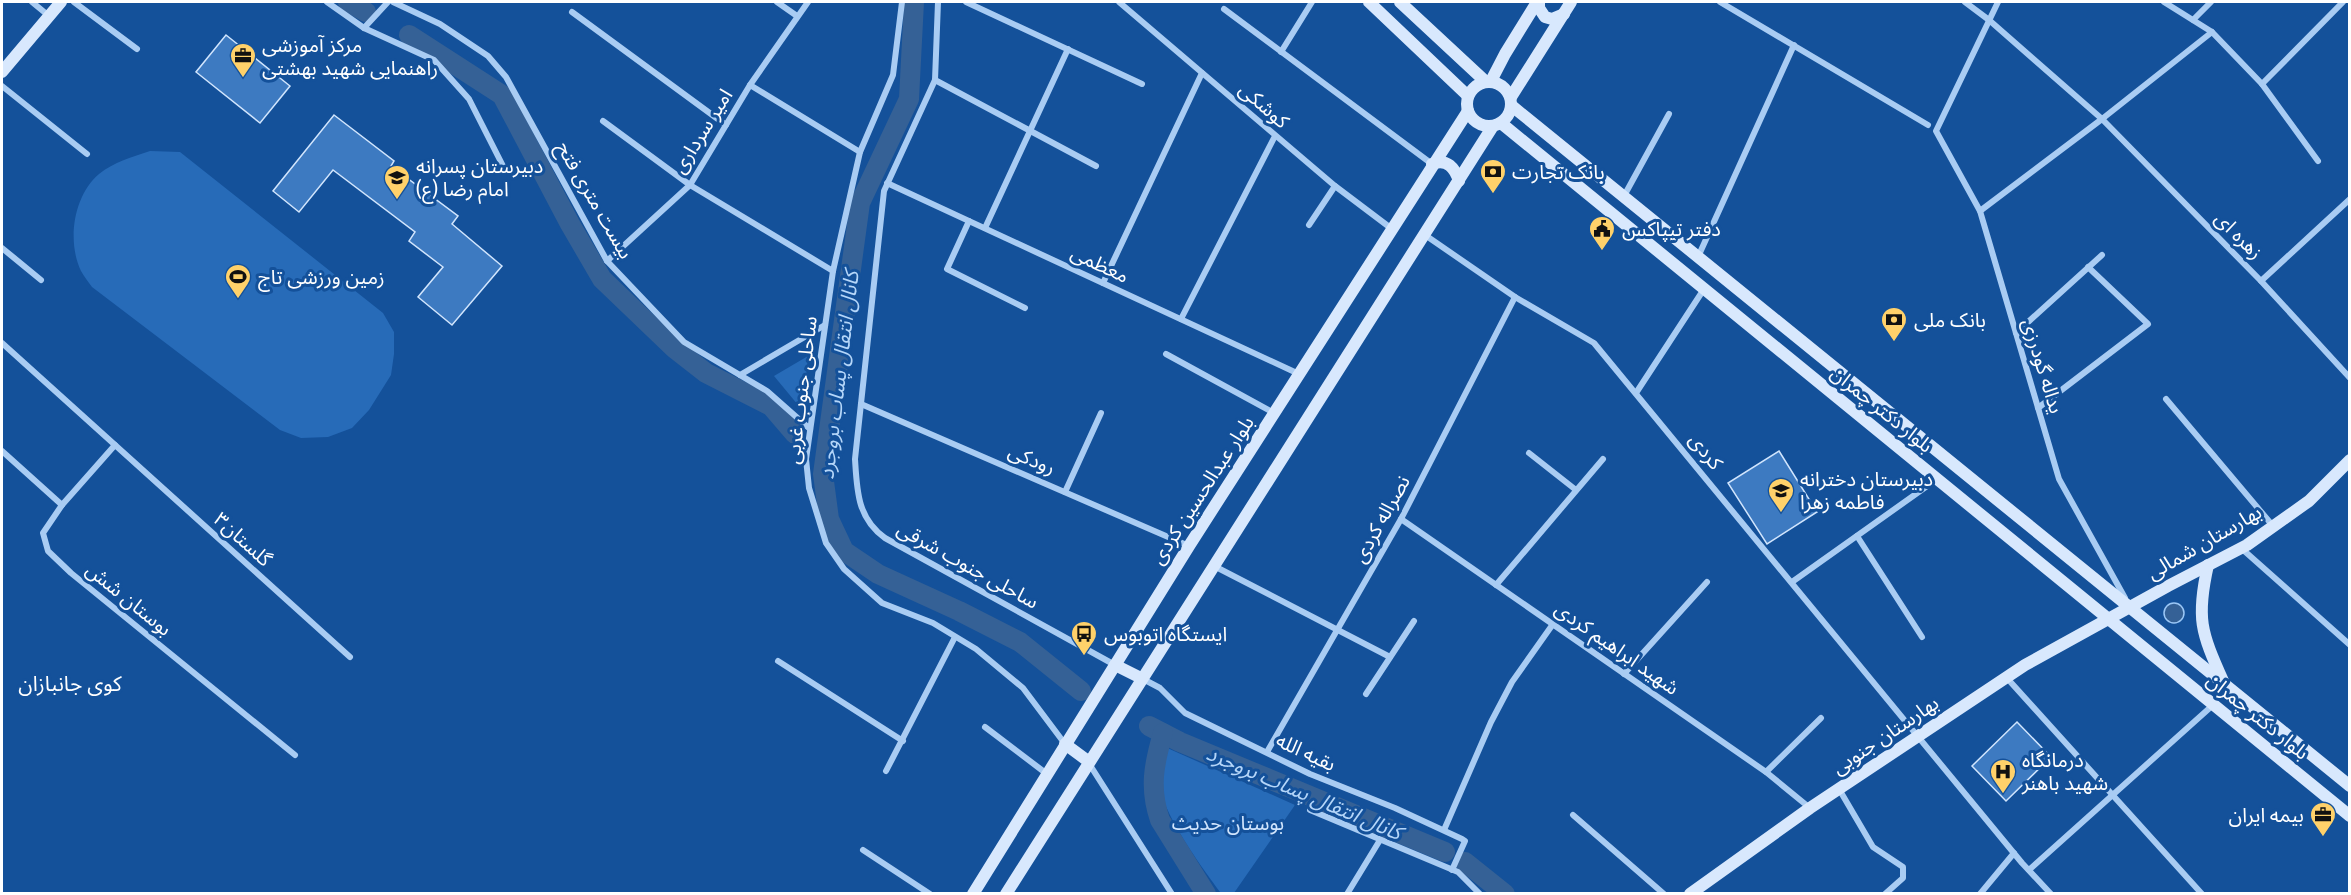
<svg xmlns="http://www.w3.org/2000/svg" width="2351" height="895" font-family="'Fira Sans Condensed','Noto Sans Arabic',sans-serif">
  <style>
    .green { fill: #276bb8 }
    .water { fill: #356196; stroke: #9bc7f6; stroke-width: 1.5 }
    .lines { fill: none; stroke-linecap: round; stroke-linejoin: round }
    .canal { stroke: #356196; stroke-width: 20 }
    .building { fill: #3d7ac1; stroke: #d1e5fd; stroke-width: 1.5 }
    .street { stroke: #a9ccf3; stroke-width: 6 }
    .secondary { stroke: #d8e8fd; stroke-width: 12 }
    .labels { text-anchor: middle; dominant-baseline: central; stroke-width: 6; stroke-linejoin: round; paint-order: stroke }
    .poi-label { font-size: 20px; fill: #fff; stroke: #14519a; text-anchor: start }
    .street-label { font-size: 20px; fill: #fff; stroke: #14519a }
    .park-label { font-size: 20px; fill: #d1e5fd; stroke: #14519a }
    .water-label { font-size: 21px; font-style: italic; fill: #b5d6f9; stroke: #14519a }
    .neighbourhood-label { font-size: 21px; fill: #fff; stroke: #14519a }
  </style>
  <rect width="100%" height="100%" fill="#14519a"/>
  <g class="green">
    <path d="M 150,151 L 180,152 L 383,313 L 394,332 L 394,354 L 391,375 L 369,410 L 352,428 L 328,437 L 301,438 L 280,430 L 92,287 C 88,282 84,276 81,271 C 67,242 73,196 99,174 C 114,162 132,157 150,151 Z"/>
    <polygon points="808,356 803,411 774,376"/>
    <path d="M 1165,747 L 1295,805 L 1234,893 L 1221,893 C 1203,869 1158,808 1159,779 C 1159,769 1163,757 1165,747 Z"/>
  </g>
  <circle class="water" cx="2174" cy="613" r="10"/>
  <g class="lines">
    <g class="canal">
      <polyline points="348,2 366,12"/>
      <polyline points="914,2 909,99 860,203 823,474 829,519 844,551 878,574 959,611 1020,642 1081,691"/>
      <polyline points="409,35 502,95 570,224 602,279 674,348 706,373 771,406 795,434"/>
      <polyline points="1149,726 1180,742 1445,852"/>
      <path d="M 1163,733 C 1154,764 1149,788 1160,820 L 1206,894"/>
      <polyline points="1465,862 1505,894"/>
    </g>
  </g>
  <g class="building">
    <polygon points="226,35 290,86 260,123 196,72"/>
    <polygon points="334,115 394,161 391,166 458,216 452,224 502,266 452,325 418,297 443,267 409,241 415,232 333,170 299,212 273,191"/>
    <polygon points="1779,451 1817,512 1767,544 1728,483"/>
    <polygon points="2017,722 2051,757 2006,801 1972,766"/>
  </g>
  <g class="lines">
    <g class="street">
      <polyline points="32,2 49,16"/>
      <polyline points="74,2 137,49"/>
      <polyline points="327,2 364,28 434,60 469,99 503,166"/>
      <polyline points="393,2 440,24 488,56 506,77 607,261 684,342 767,391 810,429"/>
      <polyline points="777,2 797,16"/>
      <polyline points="902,2 893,75 860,152 833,271 806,459 809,488 826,543 844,569 882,603 933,623 976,649 1023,688 1065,744"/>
      <path d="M 938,2 L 935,80 L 884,191 L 855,459 C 857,490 857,518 885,538 L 1115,665"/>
      <polyline points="966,2 1142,84"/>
      <polyline points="1119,2 1335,186 1392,229"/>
      <polyline points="1720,2 1928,125"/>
      <polyline points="1965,2 1989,20 2102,119 2261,281 2350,378"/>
      <polyline points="1998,2 1936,131 1980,211 2059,479 2125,598"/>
      <polyline points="2164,2 2212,32 2262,84 2318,161"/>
      <polyline points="1224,9 1432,164"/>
      <polyline points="572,12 726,125"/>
      <polyline points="2193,20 2211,2"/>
      <polyline points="364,28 388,2"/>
      <polyline points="1281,52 1312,2"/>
      <polyline points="935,80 1096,166"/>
      <polyline points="2262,84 2343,2"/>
      <polyline points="750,85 860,152"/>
      <polyline points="2,86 87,154"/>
      <polyline points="603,121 690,185 833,271"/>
      <polyline points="887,183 1299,374"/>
      <polyline points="1624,196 1669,114"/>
      <polyline points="1980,211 2102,119 2212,32"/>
      <polyline points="969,221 947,269 1025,308"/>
      <polyline points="1309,225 1335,186"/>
      <polyline points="985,228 1068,49"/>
      <polyline points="1425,235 1515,297 1594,343 2022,863 2051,894"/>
      <polyline points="2,248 41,280"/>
      <polyline points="1698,257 1794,45"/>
      <polyline points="607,261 690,185 750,85 808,2"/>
      <polyline points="2261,281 2350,199"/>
      <polyline points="1103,283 1202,73"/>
      <polyline points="1181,319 1275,136"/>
      <polyline points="2016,333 2102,255"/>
      <polyline points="2,343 350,657"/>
      <polyline points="1166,354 1274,413"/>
      <polyline points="740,375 825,325"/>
      <polyline points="1636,393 1704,289"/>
      <polyline points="2166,399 2273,526"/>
      <polyline points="861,404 1189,546"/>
      <polyline points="2038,408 2148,324 2088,267"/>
      <polyline points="2,451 62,505 43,533 48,551 71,573 295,755"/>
      <polyline points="1529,453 1576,490"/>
      <polyline points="1065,492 1101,413"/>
      <polyline points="62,505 115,445"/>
      <polyline points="1401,519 1766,772 1810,808"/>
      <polyline points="1857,536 1922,637"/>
      <polyline points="2241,548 2350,645"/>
      <polyline points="1214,566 1390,657"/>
      <polyline points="1792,582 1937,479"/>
      <polyline points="1496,585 1603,459"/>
      <polyline points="778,661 903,741"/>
      <polyline points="1624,674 1707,582"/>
      <polyline points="2006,677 2202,894"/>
      <polyline points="1143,679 1160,688 1185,713 1310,774 1395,808 1462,839 1465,841 1452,870"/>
      <polyline points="1366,694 1414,621"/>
      <polyline points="985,727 1047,774"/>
      <polyline points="1267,752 1401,519 1515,297"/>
      <polyline points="1088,762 1172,894"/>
      <polyline points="886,771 955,637"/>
      <polyline points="1766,772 1821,718"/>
      <polyline points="1839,789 1873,847 1903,867 1903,878 1885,894"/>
      <polyline points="1310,810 1458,872 1480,894"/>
      <polyline points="1573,815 1664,894"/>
      <polyline points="1444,830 1491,722 1512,682 1553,624"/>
      <polyline points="863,850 930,894"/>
      <polyline points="2029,870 2213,705"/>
      <polyline points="1347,894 1380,840"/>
      <polyline points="1980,894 2014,853"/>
    </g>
    <g class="secondary">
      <polyline points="1369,2 1468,96"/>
      <polyline points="1400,2 1486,82"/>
      <polyline points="1539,2 1539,8 1545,17 1552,19 1564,14"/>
      <polyline points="2,72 61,2"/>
      <polyline points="1491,81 1505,54 1537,2"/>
      <circle cx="1489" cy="104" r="22"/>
      <polyline points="1511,97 1571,2"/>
      <polyline points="1512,106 2350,786"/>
      <polyline points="1501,123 2350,816"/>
      <path d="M 1432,164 C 1447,158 1455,168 1459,181"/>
      <path d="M 2208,565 C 2196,618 2201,632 2223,681"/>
      <polyline points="1115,665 1141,678"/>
      <polyline points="1065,744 1088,761"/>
      <polyline points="973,894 1189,546 1468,111"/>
      <polyline points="1006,894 1493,126"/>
      <polyline points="1690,894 1810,808 2025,665 2168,586 2247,545 2309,501 2350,460"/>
    </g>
  </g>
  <defs>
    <symbol id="office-pin" viewBox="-11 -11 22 30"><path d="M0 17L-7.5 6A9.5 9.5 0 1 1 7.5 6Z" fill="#ffd16a" stroke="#14519a"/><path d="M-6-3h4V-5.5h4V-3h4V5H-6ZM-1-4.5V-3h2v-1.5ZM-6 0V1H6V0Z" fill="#111"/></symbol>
    <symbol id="bank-pin" viewBox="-11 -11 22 30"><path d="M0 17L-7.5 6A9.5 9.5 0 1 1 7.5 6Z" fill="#ffd16a" stroke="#14519a"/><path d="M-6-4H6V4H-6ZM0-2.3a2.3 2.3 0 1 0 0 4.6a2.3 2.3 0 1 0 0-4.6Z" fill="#111"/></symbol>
    <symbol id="school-pin" viewBox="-11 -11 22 30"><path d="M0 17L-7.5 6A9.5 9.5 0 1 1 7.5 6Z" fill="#ffd16a" stroke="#14519a"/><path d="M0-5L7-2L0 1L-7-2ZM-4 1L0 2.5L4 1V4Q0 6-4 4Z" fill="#111"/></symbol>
    <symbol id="civic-pin" viewBox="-11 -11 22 30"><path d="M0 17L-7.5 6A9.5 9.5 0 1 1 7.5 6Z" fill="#ffd16a" stroke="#14519a"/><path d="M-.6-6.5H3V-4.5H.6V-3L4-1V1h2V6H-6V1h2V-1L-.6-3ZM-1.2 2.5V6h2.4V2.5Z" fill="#111"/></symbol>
    <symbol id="stadium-pin" viewBox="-11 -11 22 30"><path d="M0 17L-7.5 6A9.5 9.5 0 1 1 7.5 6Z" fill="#ffd16a" stroke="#14519a"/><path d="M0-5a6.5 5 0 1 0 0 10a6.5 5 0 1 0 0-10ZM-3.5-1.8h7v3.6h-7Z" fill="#111"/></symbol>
    <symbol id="bus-pin" viewBox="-11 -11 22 30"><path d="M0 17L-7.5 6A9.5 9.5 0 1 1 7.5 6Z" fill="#ffd16a" stroke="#14519a"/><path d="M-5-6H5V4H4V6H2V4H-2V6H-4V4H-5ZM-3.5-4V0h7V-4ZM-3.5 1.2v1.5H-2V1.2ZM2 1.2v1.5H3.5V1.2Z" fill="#111"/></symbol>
    <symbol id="hospital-pin" viewBox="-11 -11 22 30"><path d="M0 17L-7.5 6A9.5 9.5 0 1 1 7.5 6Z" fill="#ffd16a" stroke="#14519a"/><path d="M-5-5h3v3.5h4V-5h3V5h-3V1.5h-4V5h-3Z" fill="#111"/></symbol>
  </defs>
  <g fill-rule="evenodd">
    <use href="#office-pin" x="228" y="41" width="30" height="40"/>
    <use href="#bank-pin" x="1478" y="157" width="30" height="40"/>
    <use href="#school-pin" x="382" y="163" width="30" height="40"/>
    <use href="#civic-pin" x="1587" y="214" width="30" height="40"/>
    <use href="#stadium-pin" x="223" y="262" width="30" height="40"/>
    <use href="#bank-pin" x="1879" y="305" width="30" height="40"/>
    <use href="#school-pin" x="1766" y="476" width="30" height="40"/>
    <use href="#bus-pin" x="1069" y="619" width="30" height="40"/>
    <use href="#hospital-pin" x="1988" y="757" width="30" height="40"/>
    <use href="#office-pin" x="2308" y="800" width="30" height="40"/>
  </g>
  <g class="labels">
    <g class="poi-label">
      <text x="262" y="45">مرکز آموزشی<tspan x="262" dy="23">راهنمایی شهید بهشتی</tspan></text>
      <text x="416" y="166">دبیرستان پسرانه<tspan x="416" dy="23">امام رضا (ع)</tspan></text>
      <text x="1512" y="172">بانک تجارت</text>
      <text x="1622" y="229">دفتر تیپاکس</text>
      <text x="258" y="277">زمین ورزشی تاج</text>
      <text x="1914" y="320">بانک ملی</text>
      <text x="1800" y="479">دبیرستان دخترانه<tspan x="1800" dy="23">فاطمه زهرا</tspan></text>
      <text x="1104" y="634">ایستگاه اتوبوس</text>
      <text x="2022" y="760">درمانگاه<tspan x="2022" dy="23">شهید باهنر</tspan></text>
      <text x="2304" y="815" text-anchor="end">بیمه ایران</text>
    </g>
    <g class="street-label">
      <text transform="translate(1264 105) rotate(41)">کوشکی</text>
      <text transform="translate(702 131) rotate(-58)">امیر سرداری</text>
      <text transform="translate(595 200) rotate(60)">بیست متری فتح</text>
      <text transform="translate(2239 235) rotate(45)">زهره ای</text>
      <text transform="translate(1100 264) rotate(25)">معظمی</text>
      <text transform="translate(2043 366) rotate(73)">یداله گودرزی</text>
      <text transform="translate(801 390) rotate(-83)">ساحلی جنوب غربی</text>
      <text transform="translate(1882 409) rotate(39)">بلوار دکتر چمران</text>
      <text transform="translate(1706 451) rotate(51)">کردی</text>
      <text transform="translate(1032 459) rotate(23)">رودکی</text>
      <text transform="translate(1202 490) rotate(-57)">بلوار عبدالحسین کردی</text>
      <text transform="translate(1381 519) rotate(-61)">نصراله کردی</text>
      <text transform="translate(243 539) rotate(42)">گلستان۳</text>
      <text transform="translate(2204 542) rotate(-30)">بهارستان شمالی</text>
      <text transform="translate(968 565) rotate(29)">ساحلی جنوب شرقی</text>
      <text transform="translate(129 599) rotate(39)">بوستان شش</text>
      <text transform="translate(1617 648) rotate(35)">شهید ابراهیم کردی</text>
      <text transform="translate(2258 716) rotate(39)">بلوار دکتر چمران</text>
      <text transform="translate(1885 735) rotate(-34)">بهارستان جنوبی</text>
      <text transform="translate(1306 752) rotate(25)">بقیه الله</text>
    </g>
    <g class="park-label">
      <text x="1228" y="823">بوستان حدیث</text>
    </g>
    <g class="water-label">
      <text transform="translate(839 375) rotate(-83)">کانال انتقال پساب بروجرد</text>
      <text transform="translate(1304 793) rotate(23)">کانال انتقال پساب بروجرد</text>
    </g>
    <g class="neighbourhood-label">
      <text x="70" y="684">کوی جانبازان</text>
    </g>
  </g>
  <rect width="2351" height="895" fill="none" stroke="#ffffff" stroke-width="6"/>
</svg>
